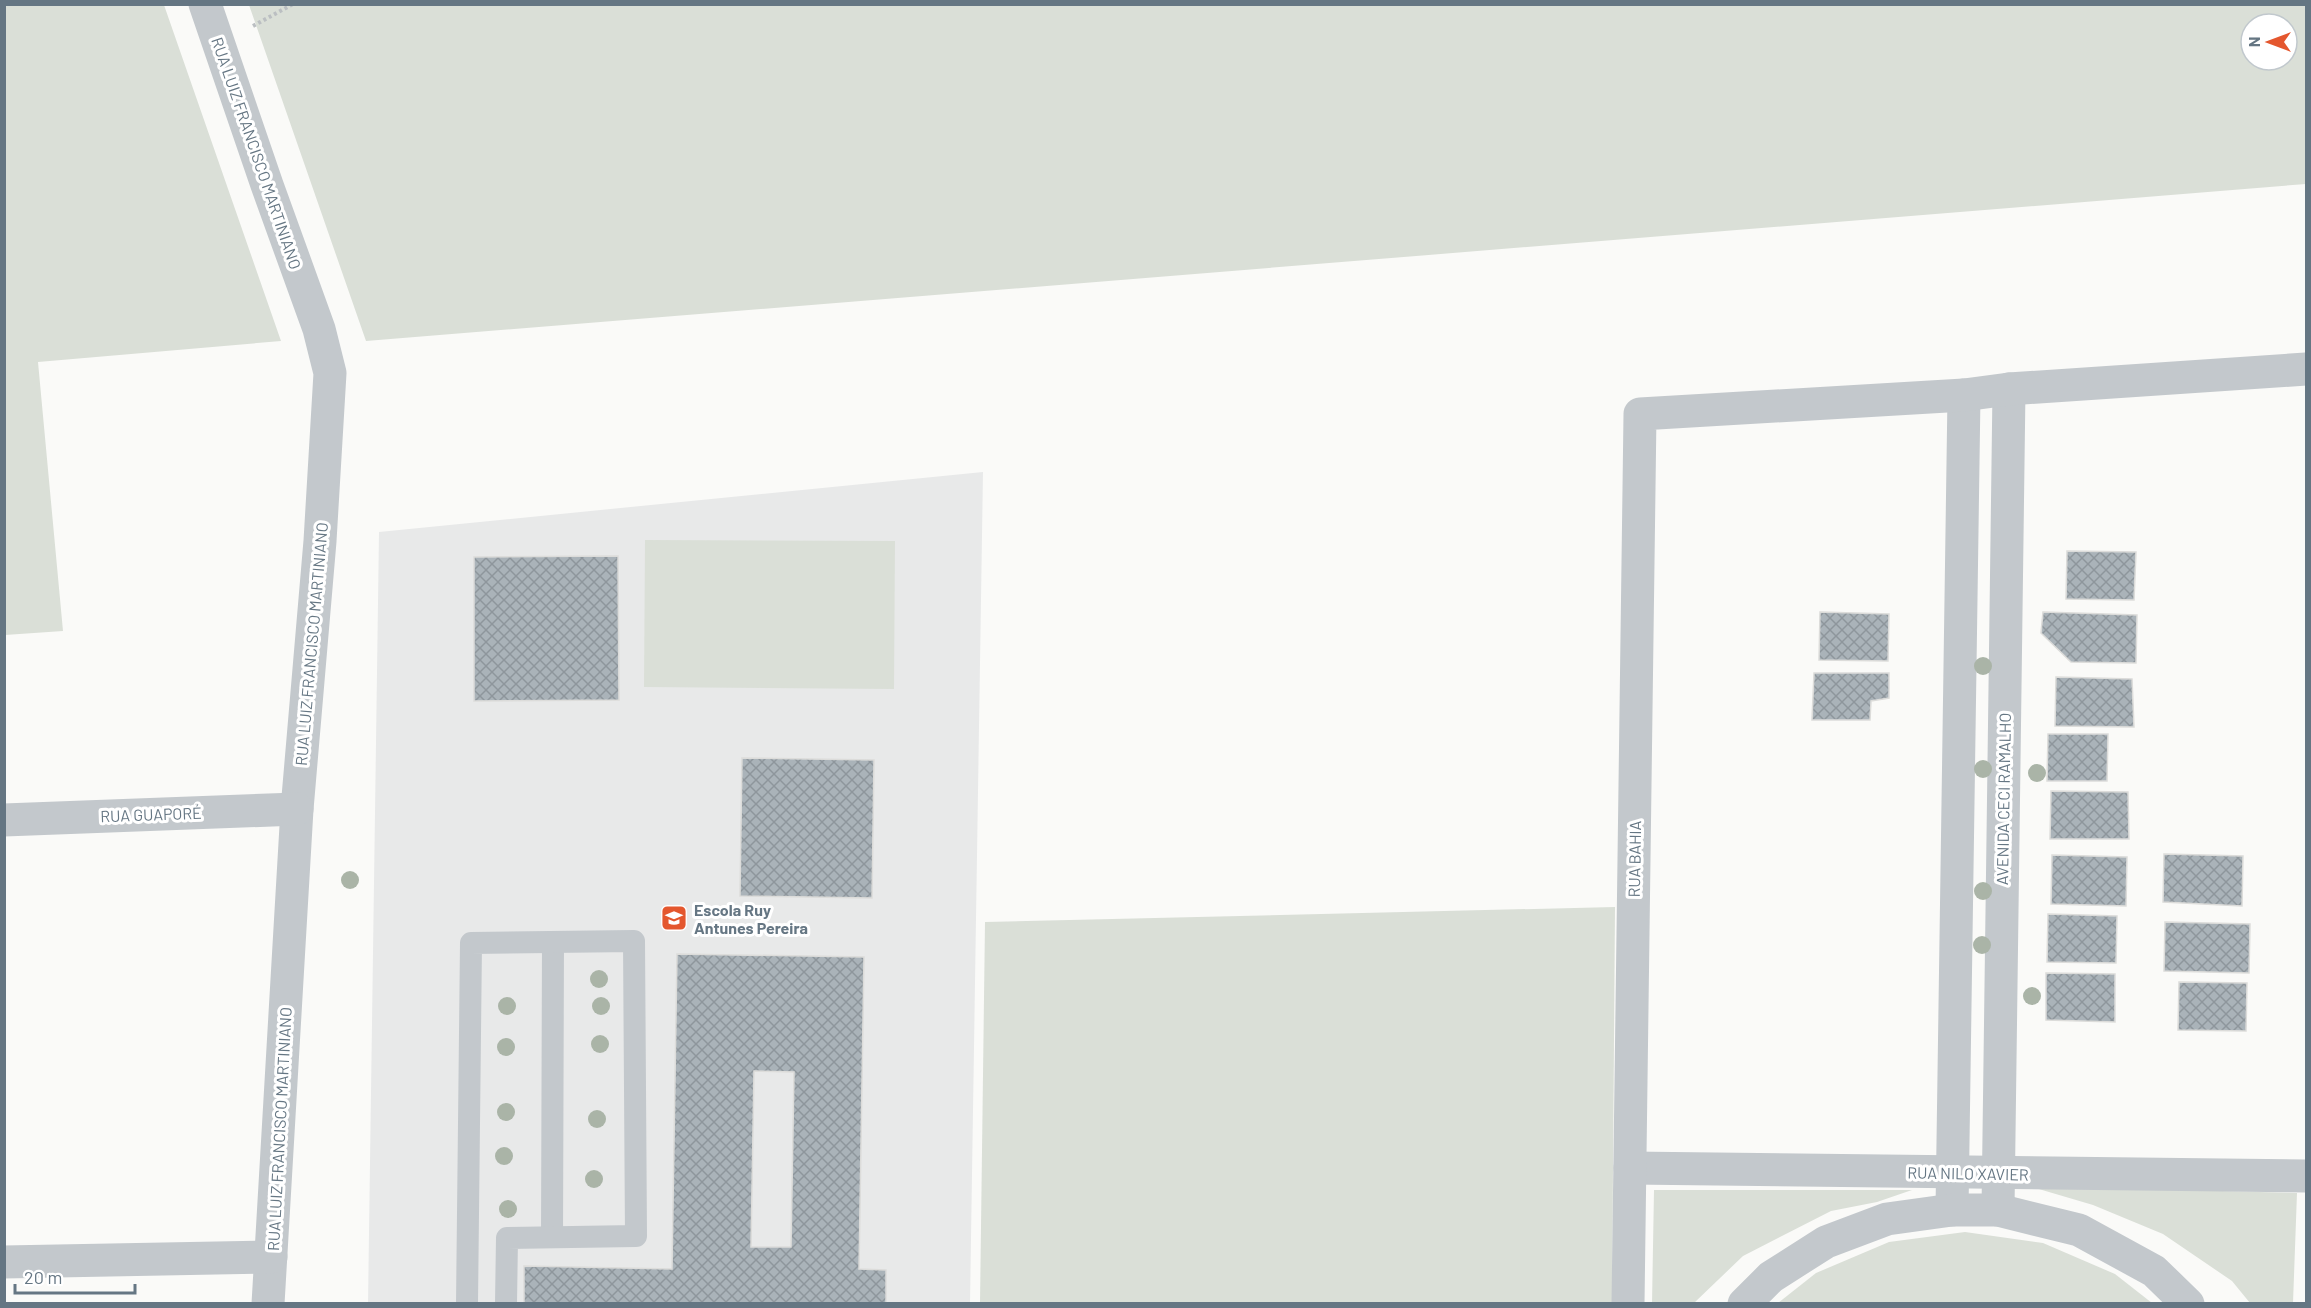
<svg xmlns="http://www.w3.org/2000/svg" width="2311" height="1308" font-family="Barlow,sans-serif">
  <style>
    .built { fill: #e8e9e9 }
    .green { fill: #dadfd7; fill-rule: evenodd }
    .building { fill: url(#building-cross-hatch); stroke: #dcdcda; stroke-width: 1.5; fill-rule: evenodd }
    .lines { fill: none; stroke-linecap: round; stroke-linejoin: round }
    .path { stroke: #bbbfc2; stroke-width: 4; stroke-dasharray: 3 3; stroke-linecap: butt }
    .service { stroke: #c3c8cc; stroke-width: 22 }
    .minor { stroke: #c3c8cc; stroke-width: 33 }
    .tree { fill: #aab4a7 }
    .labels { text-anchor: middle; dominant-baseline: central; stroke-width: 6; stroke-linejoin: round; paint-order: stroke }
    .street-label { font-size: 16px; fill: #657683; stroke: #fff }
    .poi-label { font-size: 16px; font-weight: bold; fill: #657683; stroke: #fff; text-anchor: start }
  </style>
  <defs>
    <pattern id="building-cross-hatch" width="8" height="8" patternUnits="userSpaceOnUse" patternTransform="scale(1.5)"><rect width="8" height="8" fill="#aab3b9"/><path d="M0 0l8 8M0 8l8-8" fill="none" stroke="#8e969c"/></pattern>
  </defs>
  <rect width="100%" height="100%" fill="#fafaf8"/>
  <polygon class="built" points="983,472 970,1303 368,1304 379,532"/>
  <g class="green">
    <polygon points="5,4 164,5 281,341 38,362 63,631 5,635"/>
    <path d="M 249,5 L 2306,5 L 2306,184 L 366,341 ZM 2251,24 L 2287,24 L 2287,60 L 2251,60 Z"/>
    <polygon points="645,540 895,541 894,689 644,687"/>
    <polygon points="1615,907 1612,1303 980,1304 985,922"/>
    <polygon points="2029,1186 2297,1193 2293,1303 2250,1303 2232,1281 2163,1234 2093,1205"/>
    <polygon points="1654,1190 1912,1190 1877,1202 1831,1211 1743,1256 1694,1303 1652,1304"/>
    <polygon points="1965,1232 2043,1243 2115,1274 2152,1303 1778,1303 1816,1273 1889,1242"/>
  </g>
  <g class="building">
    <polygon points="2067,551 2136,552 2134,600 2066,599"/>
    <polygon points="618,556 619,700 474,701 474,557"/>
    <polygon points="1820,612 1889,614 1888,661 1819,660"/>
    <polygon points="2043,612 2137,615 2136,663 2071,662 2041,633"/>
    <polygon points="1814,673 1889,673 1889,698 1871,701 1870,720 1812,720"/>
    <polygon points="2056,677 2132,679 2134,727 2055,726"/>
    <polygon points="2048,734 2108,734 2107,781 2047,781"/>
    <polygon points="742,758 874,760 872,898 740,896"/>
    <polygon points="2051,791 2128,792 2129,839 2050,839"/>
    <polygon points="2164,854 2243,856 2242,906 2163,902"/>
    <polygon points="2052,855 2127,857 2126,906 2051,904"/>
    <polygon points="2048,914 2117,916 2116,963 2047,962"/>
    <polygon points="2165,922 2250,924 2249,973 2164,971"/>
    <path d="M 677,954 L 864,957 L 859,1269 L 886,1270 L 886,1304 L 524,1304 L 524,1266 L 672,1269 ZM 754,1071 L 794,1072 L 791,1247 L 751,1247 Z"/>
    <polygon points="2046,973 2115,974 2115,1022 2046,1020"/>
    <polygon points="2179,982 2247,983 2246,1031 2178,1030"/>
  </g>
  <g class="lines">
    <polyline class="path" points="253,26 293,4"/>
    <g class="service">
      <polyline points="552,1237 553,942"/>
      <polyline points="467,1304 471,943 634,941 636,1236 507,1238 506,1304"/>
    </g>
    <g class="minor">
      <polyline points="205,4 267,185 319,329 330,373 320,541 297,809 268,1304"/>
      <polyline points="4,820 297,809"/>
      <polyline points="1630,1168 2306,1176"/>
      <polyline points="1952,1210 1964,395"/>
      <polyline points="1998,1210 2009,389"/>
      <polyline points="4,1262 271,1257"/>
      <polyline points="1628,1304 1640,414 1964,395 2009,389 2306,369"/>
      <polyline points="1744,1304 1771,1277 1826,1242 1887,1219 1952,1210 1998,1210 2079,1230 2154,1271 2188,1304"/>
    </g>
  </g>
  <g class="tree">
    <circle cx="1983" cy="666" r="9"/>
    <circle cx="1983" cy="769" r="9"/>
    <circle cx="2037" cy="773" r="9"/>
    <circle cx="350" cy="880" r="9"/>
    <circle cx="1983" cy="891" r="9"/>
    <circle cx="1982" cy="945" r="9"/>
    <circle cx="599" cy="979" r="9"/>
    <circle cx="2032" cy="996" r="9"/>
    <circle cx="507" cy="1006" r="9"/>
    <circle cx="601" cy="1006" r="9"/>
    <circle cx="600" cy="1044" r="9"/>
    <circle cx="506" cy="1047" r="9"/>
    <circle cx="506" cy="1112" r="9"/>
    <circle cx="597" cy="1119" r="9"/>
    <circle cx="504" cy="1156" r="9"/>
    <circle cx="594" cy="1179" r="9"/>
    <circle cx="508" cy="1209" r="9"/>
  </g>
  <defs>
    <symbol id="university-square" viewBox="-11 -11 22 22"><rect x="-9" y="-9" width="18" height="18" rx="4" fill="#e4572e" stroke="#fff"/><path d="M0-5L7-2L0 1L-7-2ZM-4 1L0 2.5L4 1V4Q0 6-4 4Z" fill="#fff"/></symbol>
  </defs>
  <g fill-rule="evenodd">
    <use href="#university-square" x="659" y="903" width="30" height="30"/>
  </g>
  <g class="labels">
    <g class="street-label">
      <text transform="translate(257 153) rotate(71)">RUA LUIZ FRANCISCO MARTINIANO</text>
      <text transform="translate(311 644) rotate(-85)">RUA LUIZ FRANCISCO MARTINIANO</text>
      <text transform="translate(2003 799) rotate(-89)">AVENIDA CECI RAMALHO</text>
      <text transform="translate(151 814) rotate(-2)">RUA GUAPORÉ</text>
      <text transform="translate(1634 859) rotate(-89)">RUA BAHIA</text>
      <text transform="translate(279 1129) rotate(-87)">RUA LUIZ FRANCISCO MARTINIANO</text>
      <text transform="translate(1968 1173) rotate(1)">RUA NILO XAVIER</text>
    </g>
    <g class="poi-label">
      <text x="694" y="909">Escola Ruy<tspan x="694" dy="18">Antunes Pereira</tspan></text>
    </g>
  </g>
  <rect width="2311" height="1308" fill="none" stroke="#657683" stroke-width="12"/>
  <g transform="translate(2269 42) rotate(270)"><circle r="28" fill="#ffffff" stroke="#c1c8cd" stroke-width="1.5"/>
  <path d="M0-4.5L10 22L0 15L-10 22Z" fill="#e4572e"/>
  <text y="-9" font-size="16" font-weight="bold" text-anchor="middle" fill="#657683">N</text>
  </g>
  <path d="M15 1284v9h120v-9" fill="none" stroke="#657683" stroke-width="3"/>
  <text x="24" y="1284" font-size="18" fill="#657683" stroke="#ffffff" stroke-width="4.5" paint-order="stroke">20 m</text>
</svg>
